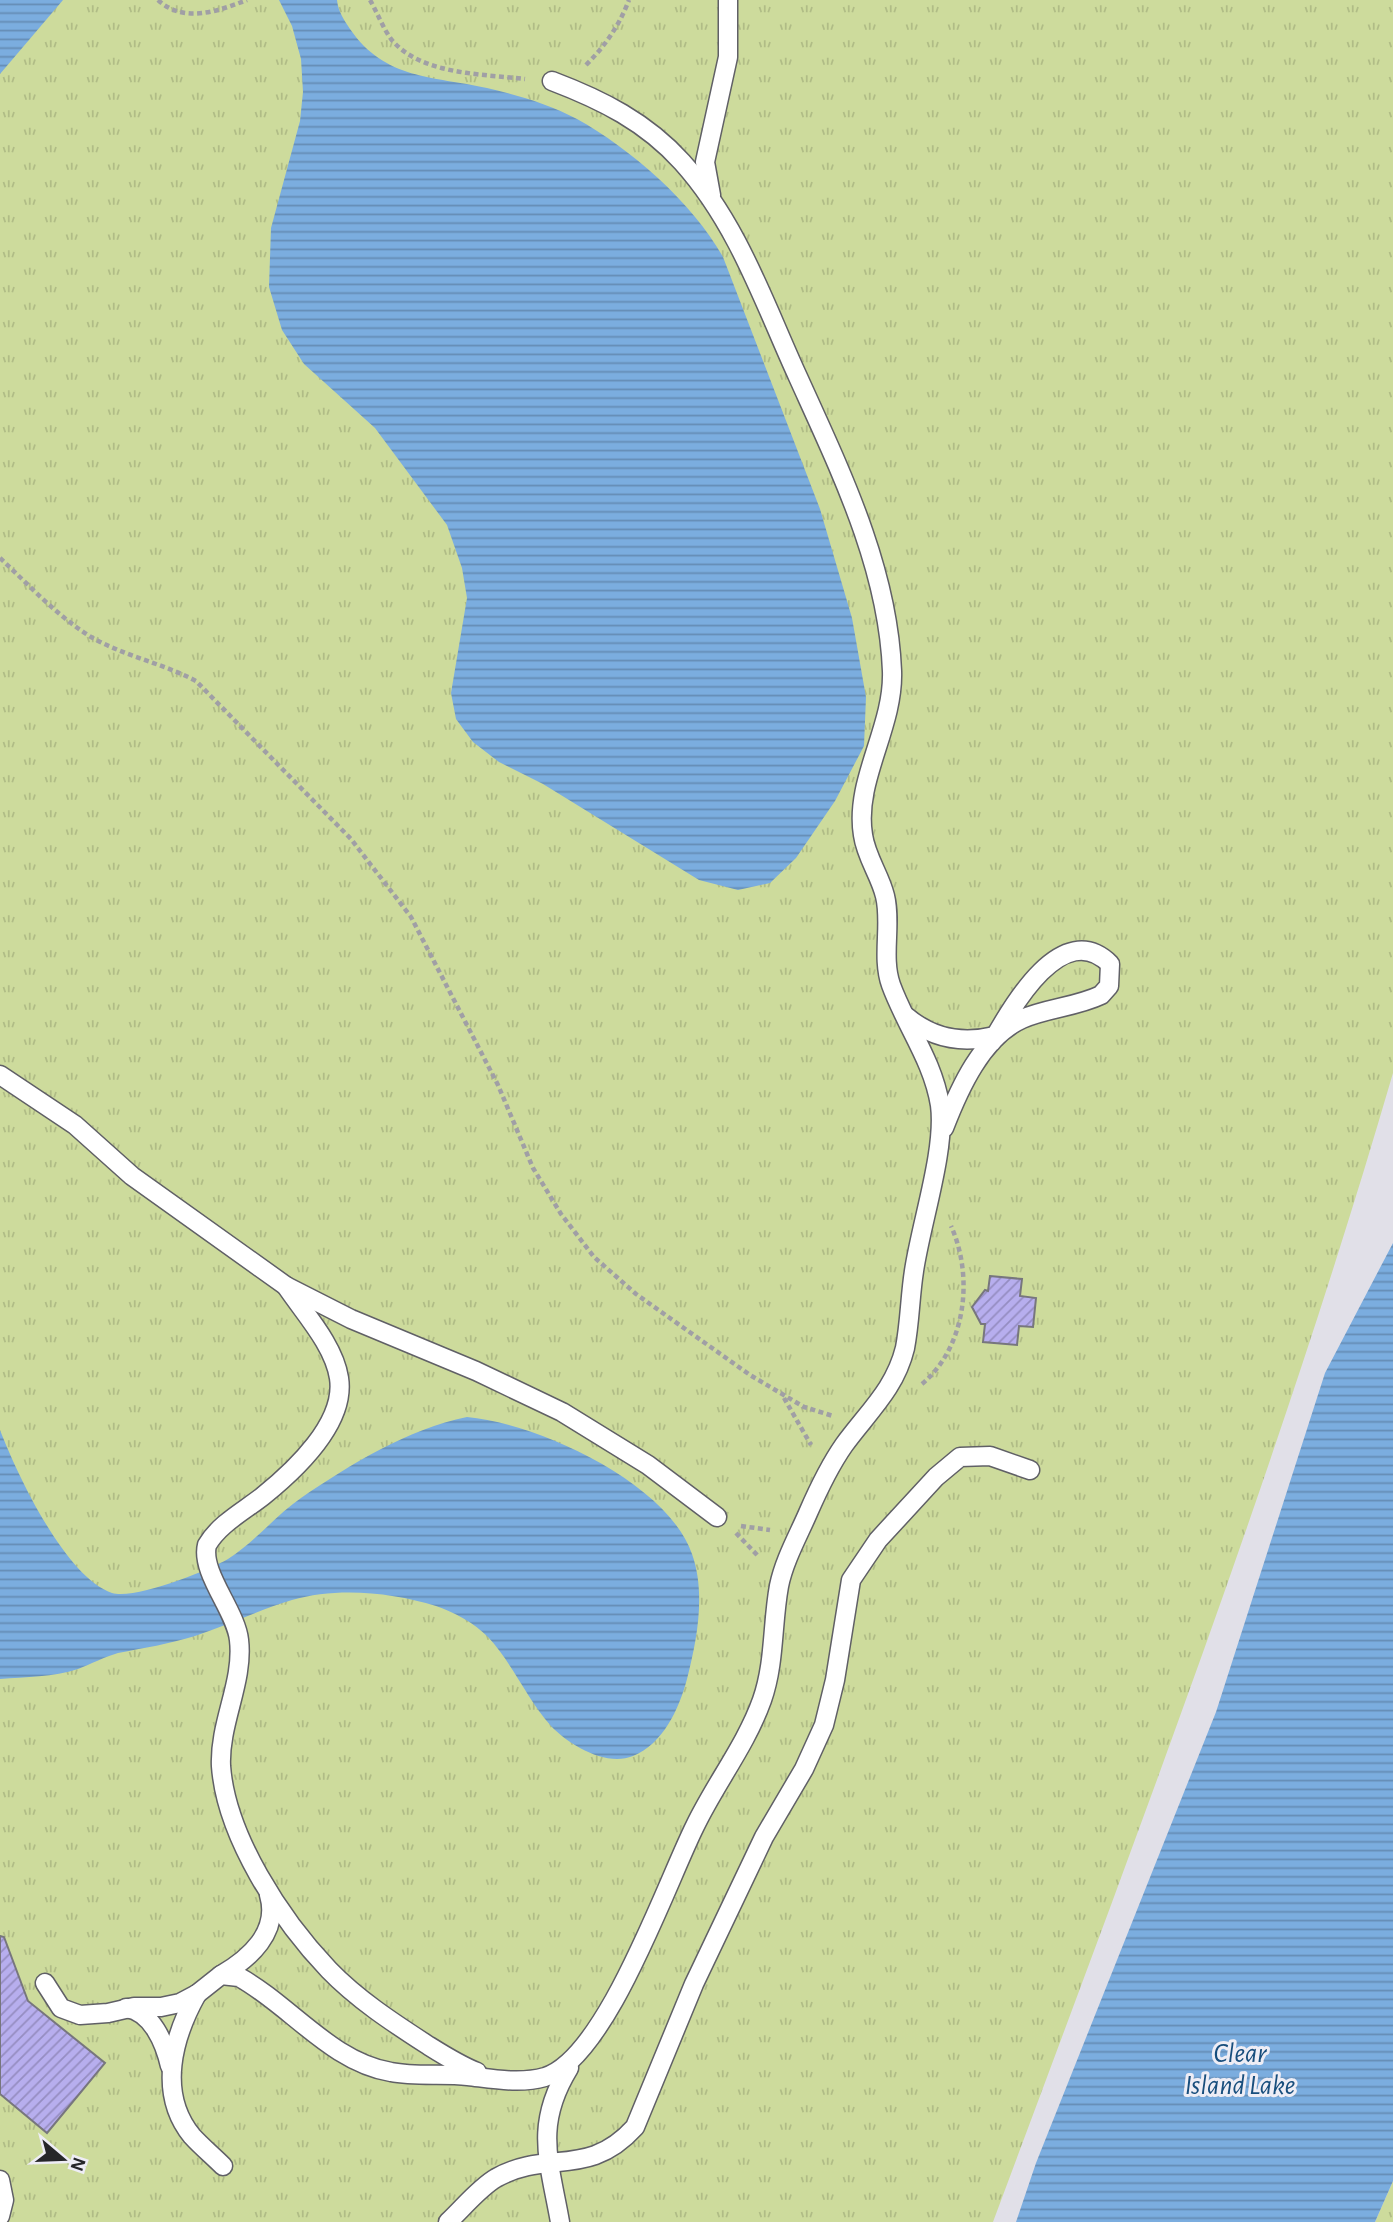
<svg xmlns="http://www.w3.org/2000/svg" width="1393" height="2222" viewBox="0 0 1393 2222" font-family="'Alegreya Sans',sans-serif">
<style>
.grass{fill:url(#grass-tufts)}
.water{fill:url(#water-rules)}
.building{fill:url(#building-hatch);stroke:#77767d;stroke-width:2}
.lines{fill:none;stroke-linecap:round;stroke-linejoin:round}
.lane-casing{stroke:#606066;stroke-width:21}
.path{stroke:#a09fa5;stroke-width:4.5;stroke-dasharray:5 3.5;stroke-linecap:butt}
.lane{stroke:#fff;stroke-width:18}
.labels{text-anchor:middle;stroke-width:6;stroke-linejoin:round;paint-order:stroke}
.water-label{font-size:28px;font-style:italic;fill:#184e7d;stroke:#eeedf5}
</style>
<defs>
<pattern id="grass-tufts" width="24" height="20" patternUnits="userSpaceOnUse" patternTransform="scale(1.75)"><rect width="24" height="20" fill="#cddb9c"/><path d="M3 7l-1-3M5 7V3M7 7l1-3M15 17l-1-3M17 17v-4M19 17l1-3" fill="none" stroke="#b0bc86"/></pattern>
<pattern id="water-rules" width="6" height="5" patternUnits="userSpaceOnUse" patternTransform="scale(1.75)"><rect width="6" height="5" fill="#7baddf"/><path d="M0 2.5h6" fill="none" stroke="#658db5"/></pattern>
<pattern id="building-hatch" width="6" height="6" patternUnits="userSpaceOnUse" patternTransform="scale(1.75)"><rect width="6" height="6" fill="#b7aeee"/><path d="M-1 1l2-2M0 6l6-6M5 7l2-2" fill="none" stroke="#958dc1"/></pattern>
</defs>
<rect width="100%" height="100%" fill="#e1e0e8"/>
<g class="grass">
<path d="M0,0H1393V1073C1280,1461 1134,1843 993,2222H0Z"/>
<polygon points="1393,2181 1393,2222 1375,2222"/>
</g>
<g class="water">
<polygon points="0,0 63,0 0,74"/>
<path d="M279,0H337C338,11 344,20 350,29C385,80 433,76 487,88C517,95 549,104 577,119C631,149 693,203 723,257L820,509L852,618L866,697L864,746L835,801L796,858L770,883L738,890L699,880L543,784L499,762L473,742L456,719L451,693L467,598L462,568L447,525L375,428L304,364L282,330L269,287L271,228L300,121L303,92L301,59L292,26Z"/>
<polygon points="1393,1243 1393,2181 1375,2222 1016,2222 1036,2163 1216,1712 1325,1373"/>
<path d="M467,1417C537,1423 667,1482 692,1554C706,1593 697,1640 687,1679C679,1709 663,1744 633,1756C606,1767 569,1745 551,1726C527,1699 513,1664 488,1637C474,1623 454,1612 436,1606C391,1592 337,1587 292,1600C259,1610 228,1625 195,1636C169,1644 144,1648 118,1653C104,1657 91,1664 78,1669C53,1677 26,1677 0,1679V1430C17,1474 65,1577 112,1593C135,1600 207,1571 228,1559C255,1542 275,1516 301,1498C351,1464 408,1429 467,1417Z"/>
</g>
<g class="building">
<polygon points="990,1276 1022,1279 1020,1296 1036,1298 1033,1327 1019,1326 1017,1345 983,1342 985,1324 981,1324 972,1307 985,1290 988,1291"/>
<polygon points="0,1936 4,1937 28,2001 105,2063 47,2133 0,2094"/>
</g>
<g class="lines">
<defs>
<g id="lane">
<polyline points="711,195 705,162 728,57 728,0"/>
<path d="M907,1017C933,1039 962,1044 995,1036"/>
<polyline points="0,1075 75,1125 132,1176 286,1286 351,1319 476,1371 562,1412 648,1465 717,1517"/>
<path d="M944,1128C959,1089 982,1037 1022,1019C1047,1008 1076,1007 1101,995L1109,986L1110,964C1063,917 1012,1006 992,1042"/>
<path d="M286,1286C304,1313 334,1345 339,1378C346,1423 294,1471 263,1496C244,1511 219,1524 207,1545C200,1572 236,1611 239,1640C244,1682 219,1723 221,1766C226,1836 281,1920 329,1970C357,1999 392,2022 426,2044C442,2054 459,2065 477,2072"/>
<path d="M221,1975C249,1959 280,1932 269,1895"/>
<path d="M45,1983L61,2008L80,2015L108,2013L134,2007H161L180,2003L197,1994L221,1975L239,1977C290,2005 331,2062 391,2072C416,2077 443,2073 468,2076C494,2079 520,2084 545,2077C606,2058 666,1884 695,1826C715,1784 746,1745 762,1700C775,1663 772,1624 779,1586C784,1561 798,1536 808,1513C818,1490 830,1465 844,1445C868,1412 895,1389 905,1348C910,1322 910,1296 914,1271C921,1223 946,1150 940,1105C933,1061 906,1026 891,985C881,957 892,924 885,896C880,875 866,857 863,835C854,780 894,728 892,671C888,567 840,470 798,377C764,303 738,224 682,162C646,122 602,100 552,81"/>
<path d="M197,1994C173,2037 157,2093 192,2136C201,2146 213,2156 223,2166"/>
<path d="M126,2008C152,2011 165,2044 170,2066"/>
<polyline points="0,2180 4,2200 0,2216"/>
<path d="M448,2222C463,2208 479,2188 496,2178C548,2149 588,2179 635,2127L694,1984L764,1837L804,1769L824,1725L835,1680L851,1580L878,1540L936,1477L960,1457L990,1456L1030,1470"/>
<path d="M560,2222C549,2160 534,2125 569,2068"/>
</g>
</defs>
<use href="#lane" class="lane-casing"/>
<g class="path">
<path d="M158,0C184,24 218,11 247,0"/>
<path d="M370,0C377,12 383,28 391,39C420,75 483,74 525,79"/>
<path d="M586,65C605,46 619,26 629,0"/>
<path d="M0,558C29,585 57,616 91,637C124,656 162,663 196,681L351,839L411,917L498,1085L533,1168L561,1214L594,1257L636,1294L750,1375L804,1407L833,1416"/>
<path d="M922,1384C966,1347 974,1277 951,1226"/>
<polyline points="784,1398 811,1445"/>
<polyline points="741,1526 770,1530"/>
<polyline points="736,1533 759,1557"/>
</g>
<use href="#lane" class="lane"/>
</g>
<g class="labels">
<g class="water-label">
<text x="1240" y="2062">Clear<tspan x="1240" dy="32">Island Lake</tspan></text>
</g>
</g>
<g transform="translate(63 2159) rotate(109)" stroke="#eeedf5" stroke-width="5" paint-order="stroke">
<path d="M0-5L12 26L0 18L-12 26Z" fill="#262629"/>
<text y="-10" font-size="19" font-weight="bold" text-anchor="middle" fill="#262629">N</text>
</g>
</svg>
